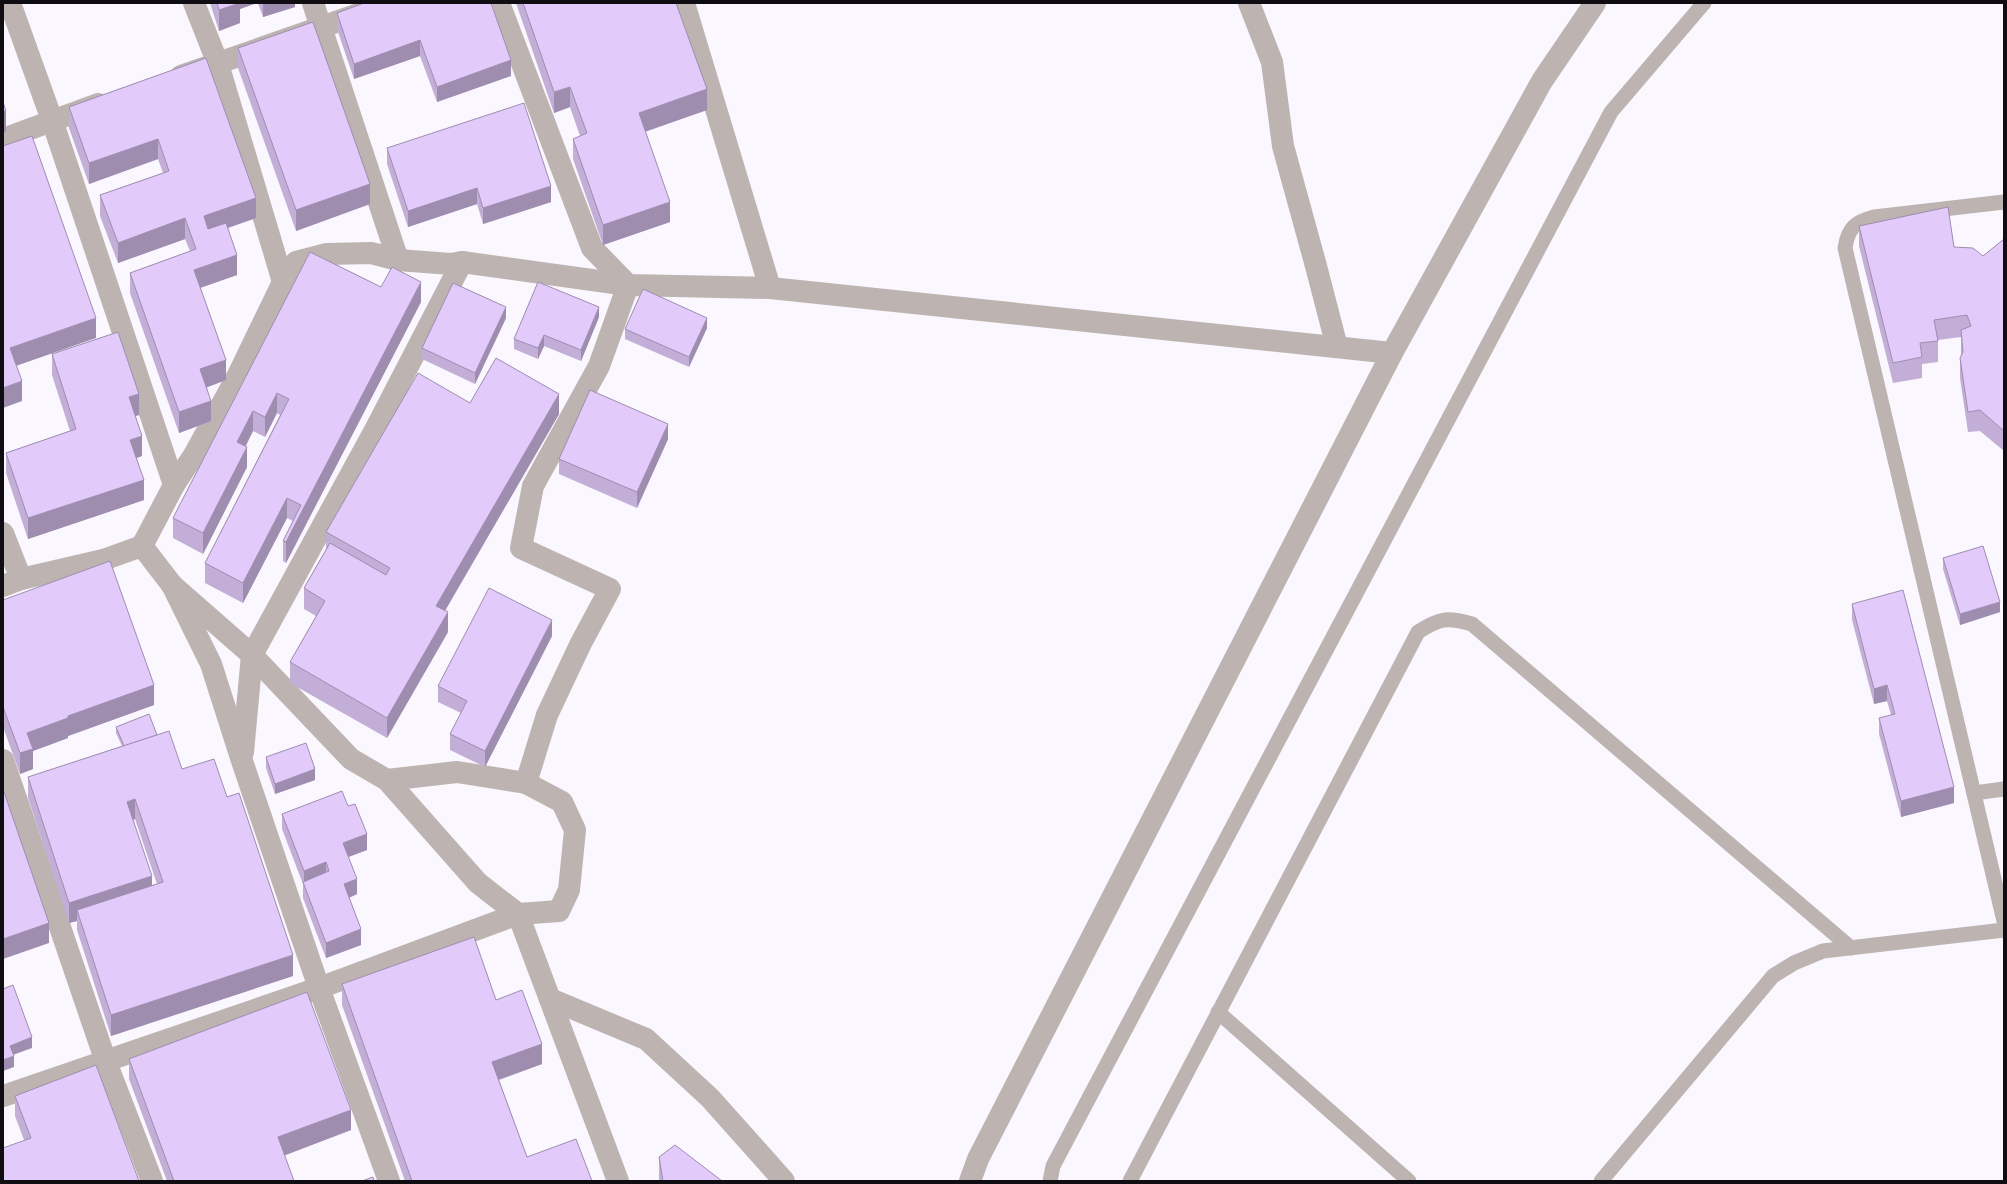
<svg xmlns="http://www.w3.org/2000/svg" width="2007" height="1184" viewBox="0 0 2007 1184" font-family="'Crimson Pro',serif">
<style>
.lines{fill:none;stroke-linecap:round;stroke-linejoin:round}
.service{stroke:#bdb4b2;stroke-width:15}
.minor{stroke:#bdb4b2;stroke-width:22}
.tertiary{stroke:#bdb4b2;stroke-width:22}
.wall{fill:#c2aed7;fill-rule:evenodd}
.shaded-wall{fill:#9e8daf}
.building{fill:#e2cafa;stroke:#9e8daf}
</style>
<rect width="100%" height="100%" fill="#faf7fe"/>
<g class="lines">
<g class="service">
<path d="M2004,202L1874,217C1855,222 1848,228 1845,248L2004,921"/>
<polyline points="1974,793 2004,789"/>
<polyline points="1218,1012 1409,1181"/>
<polyline points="1050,1181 1053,1166 1611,112 1704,3"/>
<path d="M1130,1181L1418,632C1440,618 1447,617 1472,624L1851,948"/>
<polyline points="1601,1181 1773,976 1794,963 1823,951 2004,930"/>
</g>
<g class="minor">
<polyline points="10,3 52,120 174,485"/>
<polyline points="194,3 218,64 283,282"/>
<polyline points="313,3 398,260"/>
<polyline points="499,3 592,248 628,285 770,288 1392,353"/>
<polyline points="684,3 770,288"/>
<polyline points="1249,3 1272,62 1283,146 1316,266 1337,347"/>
<polyline points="181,76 390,3"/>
<polyline points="3,139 98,104"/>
<polyline points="3,533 21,579"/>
<polyline points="142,546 174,485 194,455 238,375 283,282 296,262 327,254 371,253 398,260 451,264 462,262 628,285 599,366 533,486 521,548 610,589 581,643 547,715 526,783 562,802 575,830 569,890 559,911 518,914 478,883 387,780 351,759 252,655 172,585"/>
<polyline points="3,586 21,579 103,560 142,546 172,585 211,664 242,761 319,988 389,1181"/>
<polyline points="243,752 252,655 375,430 462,262"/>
<polyline points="3,760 106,1062 152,1181"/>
<polyline points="387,780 457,772 526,783"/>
<polyline points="550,999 646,1039 710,1098 784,1181"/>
<polyline points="3,1096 319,988 518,914 618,1181"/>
</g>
<polyline class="tertiary" points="970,1181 978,1159 1392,353 1542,81 1595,3"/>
</g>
<g class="wall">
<polygon points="210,3 257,3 240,9 240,23 219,31"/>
<polygon points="258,3 295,3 295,7 263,17"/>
<polygon points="364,3 511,76 437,102 420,56 354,79 337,29 337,13"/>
<polygon points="516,3 676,3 707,110 645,131 670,222 603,245 573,159 573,139 580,136 570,107 554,113"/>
<polygon points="238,48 370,204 296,231 238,68"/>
<polygon points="206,58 256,218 228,228 237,275 200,288 226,380 207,387 211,421 179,433 130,293 130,273 190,251 185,239 118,263 100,216 100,195 163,173 158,159 89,184 69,128 69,107"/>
<polygon points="387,148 551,202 483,224 477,204 408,227 387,164"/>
<polygon points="1859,226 1954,247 1983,256 2004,239 2004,451 1980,431 1968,432 1960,378 1960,358 1961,355 1961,337 1938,340 1938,362 1922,364 1922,378 1893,383 1859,246"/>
<polygon points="310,252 381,287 421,302 286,563 283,561 283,541 293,521 287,518 243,603 205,583 205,563 280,415 277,413 265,437 253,431 246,446 247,467 203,554 173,538 173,518"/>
<polygon points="599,317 581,361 544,346 538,359 514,349 514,339"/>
<polygon points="506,318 475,384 422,359 422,348"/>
<polygon points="707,328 689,367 625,339 625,329"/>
<polygon points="52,354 139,415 135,416 142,456 137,458 144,500 28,539 6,473 6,453 70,431 52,375"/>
<polygon points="470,403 559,414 445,611 448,632 387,738 290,683 290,662 316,616 304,609 304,588 326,549 326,532"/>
<polygon points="668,439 637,508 559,474 559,459"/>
<polygon points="1943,558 2000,612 1960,625 1943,569"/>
<polygon points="3,600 154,705 68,736 68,738 33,751 33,769 20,774 3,727"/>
<polygon points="1852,604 1954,803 1901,817 1879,734 1879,718 1891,715 1887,701 1874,704 1852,620"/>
<polygon points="552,636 485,767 450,750 450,734 461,713 438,702 438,686"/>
<path d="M116,727L157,735L182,769L227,797L293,976L111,1036L77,930V921L69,923L28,798V777L122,746L116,733ZM135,819L157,884L152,885L133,820Z"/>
<polygon points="266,757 315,780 275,794 266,768"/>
<polygon points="348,806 367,850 348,857 357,894 349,898 361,945 326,958 303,898 303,884 282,829 282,814"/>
<polygon points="342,984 496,1000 542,1064 499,1080 527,1157 592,1181 405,1181 342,1005"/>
<polygon points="129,1059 351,1130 284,1155 294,1181 167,1181 129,1079"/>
<polygon points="15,1096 139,1181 24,1140 15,1116"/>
<polygon points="659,1157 722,1181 659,1181"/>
</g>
<g class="shaded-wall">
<polygon points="235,3 257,3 240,9 240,23 219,31 219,10"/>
<polygon points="263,3 295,3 295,7 263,17"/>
<polygon points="420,40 420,56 354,79 354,64"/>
<polygon points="511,60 511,76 437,102 437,87"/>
<polygon points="570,87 570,107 554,113 554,92"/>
<polygon points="707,89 707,110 639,134 639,113"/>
<polygon points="6,111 6,131 3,133 3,112"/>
<polygon points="158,139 158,159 89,184 89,163"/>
<polygon points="370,184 370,204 296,231 296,210"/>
<polygon points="551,186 551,202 483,224 483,208"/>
<polygon points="477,188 477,204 408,227 408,211"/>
<polygon points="256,198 256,218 204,236 204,216"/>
<polygon points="670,202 670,222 603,245 603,225"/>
<polygon points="185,218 185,239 118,263 118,243"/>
<polygon points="237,255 237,275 194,290 194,270"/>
<polygon points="421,282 421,302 286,563 286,542"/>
<polygon points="506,307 506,318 475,384 475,373"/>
<polygon points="599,307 599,317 581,361 581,350"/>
<polygon points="96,318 96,338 10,368 10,348"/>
<polygon points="707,318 707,328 689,367 689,357"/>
<polygon points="544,335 544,346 538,359 538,348"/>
<polygon points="226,360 226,380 200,390 200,369"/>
<polygon points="22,381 22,401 3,408 3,388"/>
<polygon points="277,393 277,413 265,437 265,417"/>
<polygon points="139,394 139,415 129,418 129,397"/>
<polygon points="559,394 559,414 436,626 436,606"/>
<polygon points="211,401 211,421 179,433 179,412"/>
<polygon points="253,411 253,431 237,462 237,442"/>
<polygon points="668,424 668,439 637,508 637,492"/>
<polygon points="142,436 142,456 130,460 130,440"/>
<polygon points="247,447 247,467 203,554 203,533"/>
<polygon points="144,480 144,500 28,539 28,518"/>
<polygon points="287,498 287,518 243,603 243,583"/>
<polygon points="2000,602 2000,612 1960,625 1960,614"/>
<polygon points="448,612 448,632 387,738 387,718"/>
<polygon points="552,620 552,636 485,767 485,751"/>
<polygon points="154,685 154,705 68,736 68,738 33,751 33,769 20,774 20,753 27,733 68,716"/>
<polygon points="1887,685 1887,701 1874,704 1874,689"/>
<polygon points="315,769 315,780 275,794 275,784"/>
<polygon points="1954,787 1954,803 1901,817 1901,801"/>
<polygon points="135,799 135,819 127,822 127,802"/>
<polygon points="367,834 367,850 343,859 343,843"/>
<polygon points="326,862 326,878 304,884 304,871"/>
<polygon points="152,876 152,896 77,910 77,921 69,923 69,903"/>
<polygon points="357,879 357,894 344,900 344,884"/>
<polygon points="49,923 49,943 3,959 3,939"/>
<polygon points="361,929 361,945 326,958 326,943"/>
<polygon points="293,955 293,976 111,1036 111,1015"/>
<polygon points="32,1037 32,1048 10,1056 10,1046"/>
<polygon points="542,1044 542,1064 492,1082 492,1062"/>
<polygon points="14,1056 14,1067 3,1071 3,1060"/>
<polygon points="351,1110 351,1130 278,1158 278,1137"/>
</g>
<g class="building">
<polygon points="217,3 240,3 219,10"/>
<polygon points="364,3 491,3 511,60 437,87 420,40 354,64 337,13"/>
<polygon points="523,3 676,3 707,89 639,113 670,202 603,225 573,139 587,133 570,87 554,92"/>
<polygon points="313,22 370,184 296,210 238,48"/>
<polygon points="206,58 256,198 204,216 208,229 226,223 237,255 194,270 226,360 200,369 211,401 179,412 130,273 196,249 185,218 118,243 100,195 169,171 158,139 89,163 69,107"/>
<polygon points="3,102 6,111 3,112"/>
<polygon points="524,103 551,186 483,208 477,188 408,211 387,148"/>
<polygon points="32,136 96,318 10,348 22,381 3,388 3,146"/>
<polygon points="1948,207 1954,247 1973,248 1983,256 2004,239 2004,431 1980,410 1968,412 1960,358 1963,352 1961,330 1971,326 1967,315 1934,320 1938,341 1920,343 1922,357 1893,363 1859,226"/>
<polygon points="310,252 381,287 392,267 421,282 286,542 283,541 301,505 287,498 243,583 205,563 289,399 277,393 265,417 253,411 237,442 247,447 203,533 173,518"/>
<polygon points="538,282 599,307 581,350 544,335 538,348 514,339"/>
<polygon points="453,283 506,307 475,373 422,348"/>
<polygon points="643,289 707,318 689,357 625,329"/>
<polygon points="118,332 139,394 129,397 142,436 130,440 144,480 28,518 6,453 76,429 52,354"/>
<polygon points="496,358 559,394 436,606 448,612 387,718 290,662 325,601 304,588 330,543 386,575 390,568 326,532 418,373 470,403"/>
<polygon points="590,390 668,424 637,492 559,459"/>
<polygon points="1983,546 2000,602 1960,614 1943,558"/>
<polygon points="110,561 154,685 68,716 68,718 27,733 33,749 20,753 3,707 3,600"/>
<polygon points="489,588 552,620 485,751 450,734 467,701 438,686"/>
<polygon points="1903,590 1954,787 1901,801 1879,718 1895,714 1887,685 1874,689 1852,604"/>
<polygon points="149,714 157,735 124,746 116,727"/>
<polygon points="169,731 182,769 214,759 227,797 239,793 293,955 111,1015 77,910 163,882 135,799 127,802 152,876 69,903 28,777"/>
<polygon points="306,743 315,769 275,784 266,757"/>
<polygon points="3,789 49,923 3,939"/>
<polygon points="342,791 348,806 355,804 367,834 343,843 357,879 344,884 361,929 326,943 303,882 329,871 326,862 304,871 282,814"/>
<polygon points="474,937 496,1000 522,990 542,1044 492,1062 527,1157 576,1139 592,1181 412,1181 342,984"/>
<polygon points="13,985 32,1037 10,1046 14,1056 3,1060 3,989"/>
<polygon points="307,992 351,1110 278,1137 294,1181 174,1181 129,1059"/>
<polygon points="96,1065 139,1181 3,1181 3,1148 31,1138 15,1096"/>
<polygon points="675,1145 722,1181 663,1181 659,1157"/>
<polygon points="373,1177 374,1181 362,1181"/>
</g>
<rect width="2007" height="1184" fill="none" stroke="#0f0d12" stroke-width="8"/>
</svg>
